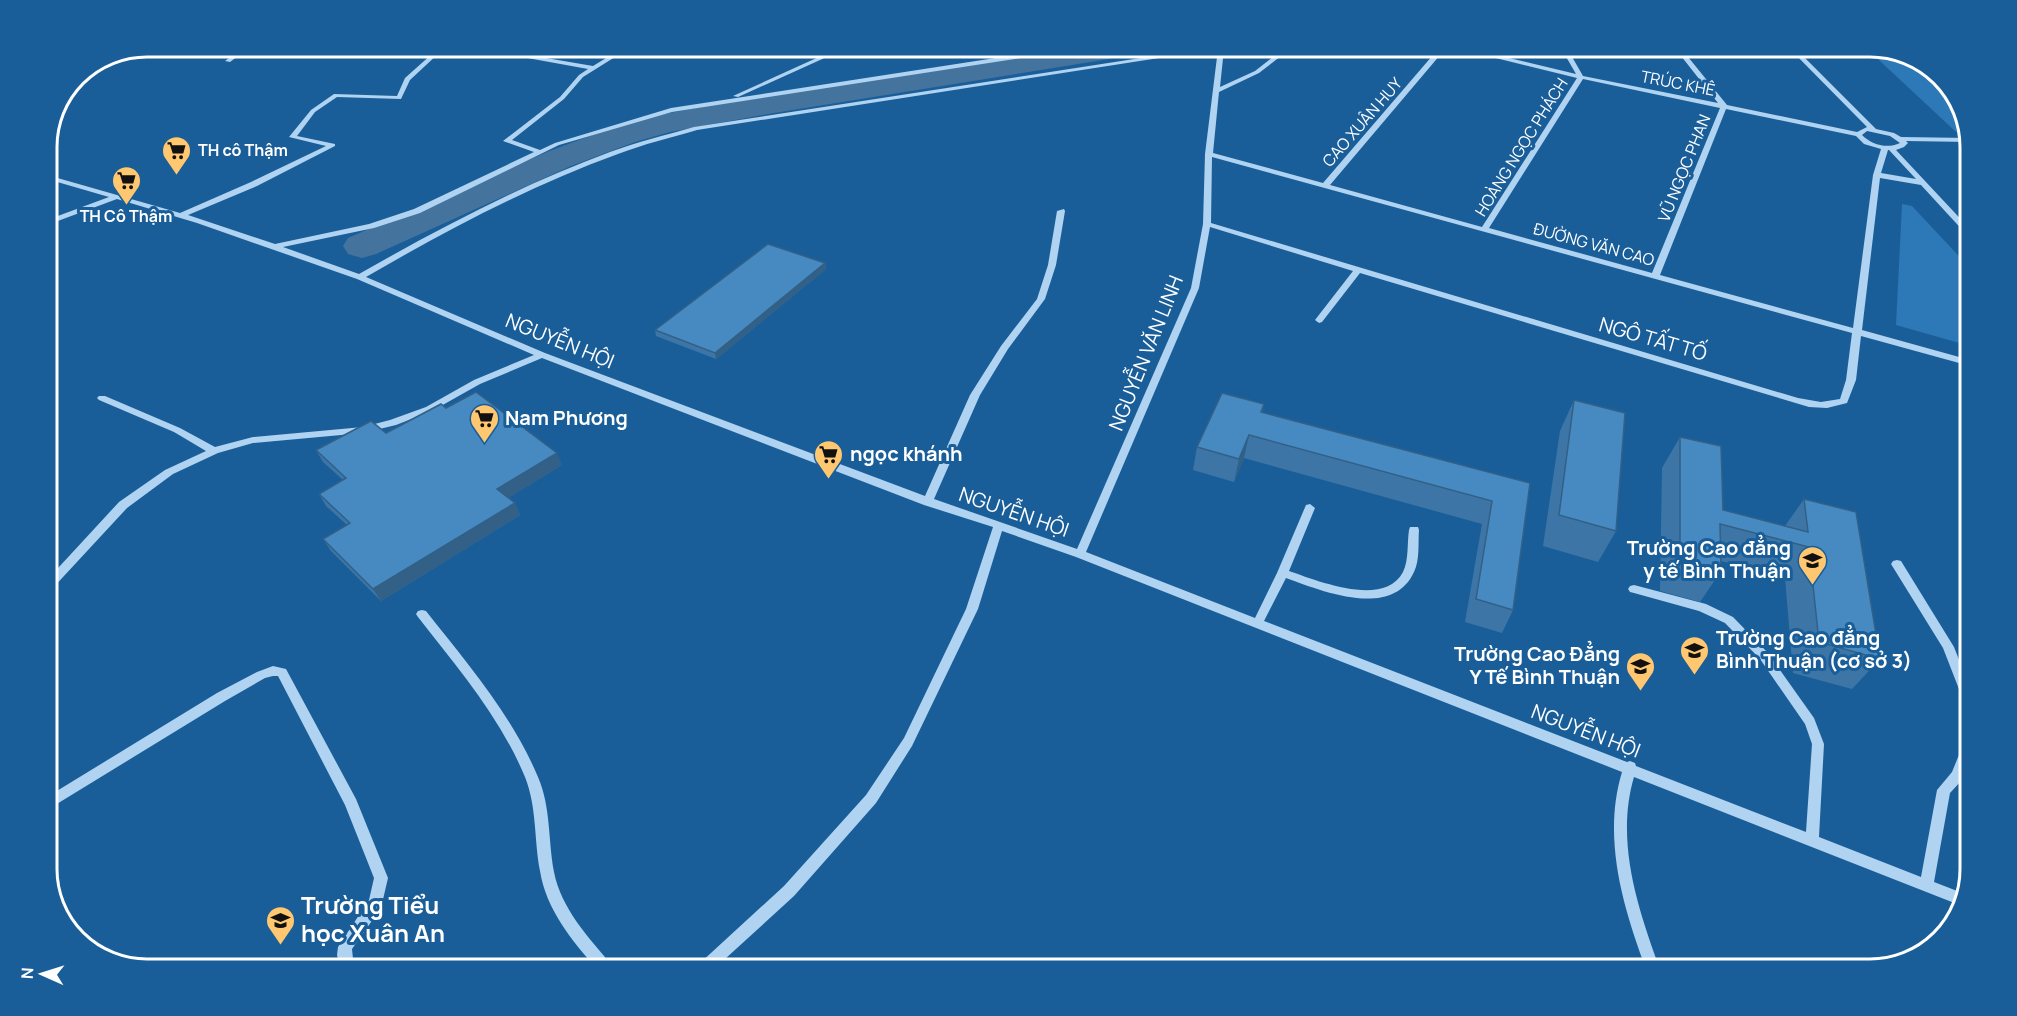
<svg xmlns="http://www.w3.org/2000/svg" width="2017" height="1016" viewBox="0 0 2017 1016" font-family="Manrope,sans-serif">
<style>
.green{fill:#2d78b6}
.lines{fill:none;stroke-linecap:round;stroke-linejoin:round}
.river{fill:#44749d;fill-rule:evenodd}
.minor{fill:#afd3f1;fill-rule:evenodd}
.wall{fill:#3d76a6}
.shaded-wall{fill:#326087}
.building{fill:#4789c1;stroke:#326087;stroke-width:1.5}
.labels{text-anchor:middle;stroke-width:6;stroke-linejoin:round;paint-order:stroke}
.far-street-label{font-size:16px;fill:#fff;stroke:#1a5e99}
.far-poi-label{font-size:16px;font-weight:bold;fill:#fff;stroke:#1a5e99;text-anchor:start}
.street-label{font-size:20px;fill:#fff;stroke:#1a5e99}
.poi-label{font-size:20px;font-weight:bold;fill:#fff;stroke:#1a5e99;text-anchor:start}
.near-poi-label{font-size:24px;font-weight:bold;fill:#fff;stroke:#1a5e99;text-anchor:start}
.rim{fill:none;stroke:#fff;stroke-width:3}
</style>
<rect width="100%" height="100%" fill="#1a5e99"/>
<g class="green">
<polygon points="1865,47 1914,57 1954,92 1967,133 1956,132"/>
<polygon points="1902,204 1912,206 1970,268 1970,346 1896,325"/>
</g>
<g class="lines">
<polygon class="river" points="1052,50 1124,50 1120,56 1109,59 774,113 670,132 635,142 571,166 376,254 362,258 348,254 343,246 348,238 547,152 611,128 654,116 774,93"/>
<g class="minor">
<path d="M1674,47H1680L1727,105L1857,132L1867,127L1788,47H1794L1876,129L1894,133L1901,137L1969,138L1970,142L1906,141L1908,143L1904,147L1896,150L1970,229V235H1967L1921,185L1880,178L1862,330L1970,360V366L1861,336L1856,380L1847,403L1827,408L1809,407L1360,273L1322,322L1319,323L1315,320L1353,271L1210,227L1199,288L1086,552L1255,618L1277,573L1306,505L1310,504L1315,508L1289,571C1318,581 1384,608 1403,572C1409,560 1407,543 1409,530L1410,527H1418L1419,530C1418,543 1420,560 1414,572C1392,620 1322,591 1286,578L1264,621L1627,762L1630,761L1635,763L1636,766L1806,832L1812,744L1805,724L1760,659L1725,623L1699,611L1634,593L1630,592L1628,589L1630,586L1634,585L1706,604L1733,617L1768,653L1814,718L1824,744L1819,837L1921,877L1937,790L1952,772L1965,740L1970,739V759L1962,780L1950,793L1934,882L1965,894L1962,906L1634,777C1615,841 1638,909 1660,969H1646C1623,907 1602,838 1622,772L1076,557L1002,531L978,609L912,746L876,803L794,896L714,969H697L699,964L784,886L866,795L904,738L966,609L993,527L924,505L542,358L480,384L432,411L396,425L363,433L253,443L218,453L173,474L127,508L51,590L47,591V580L119,502L165,470L206,451L174,432L99,400L97,398L99,396H105L180,428L215,447L253,437L363,427L390,420L426,407L474,380L534,355L357,279L197,223L117,199L47,225V220L109,197L47,179V175L180,213L251,182L326,146L289,137L311,110L334,94L397,96L405,78L433,53H439L410,80L401,99L337,97L315,112L297,136L335,144V146L257,186L188,215L275,244L369,224L414,209L534,152L503,141L560,97L579,75L588,69L495,52H511L593,66L616,52H623L583,77L564,99L512,140L540,150L555,143L671,108L1048,50H1063L1060,52L672,112L559,145L420,213L374,228L283,247L359,274C440,228 523,184 610,152C637,142 666,135 694,127L1199,49H1217L697,130C670,138 644,144 618,154C530,186 447,230 366,277L545,353L925,496L970,395L1001,346L1037,299L1048,265L1057,211L1064,209L1065,211L1056,265L1045,299L1008,349L980,395L934,499L1077,549L1191,288L1203,224L1205,154L1218,49H1224L1220,87L1255,71L1283,49H1290L1259,73L1219,92L1213,153L1323,183L1439,48H1446L1330,185L1482,227L1577,78L1455,48H1467L1576,74L1561,48H1567L1583,76L1718,103ZM1583,79L1720,108L1652,273L1489,228ZM1726,109L1856,136L1864,144L1881,149L1873,175L1853,328L1660,275ZM1867,131L1890,136L1900,143C1887,149 1872,145 1862,135ZM1888,150H1889L1916,179L1881,173ZM1212,157L1852,333L1846,380L1840,399L1821,402L1798,398L1211,223Z"/>
<polygon points="832,51 840,51 738,97 733,96"/>
<polygon points="242,53 230,62 225,61 234,54"/>
<path d="M126,54H134L121,61L86,69C98,61 113,60 126,54Z"/>
<polygon points="1897,560 1901,561 1954,647 1970,688 1970,707 1966,706 1964,702 1943,648 1891,564 1893,561"/>
<path d="M422,610L426,611C467,663 512,715 538,777C551,807 548,840 554,872C561,908 588,937 611,964L613,969H597C572,941 546,909 540,871C534,840 537,807 525,777C500,717 457,667 418,617L416,614L418,611Z"/>
<polygon points="273,666 286,669 356,799 388,878 381,908 352,949 354,969 340,969 337,955 338,947 369,900 374,878 345,805 278,676 273,676 265,678 225,701 47,810 47,797 217,693 257,672"/>
</g>
</g>
<g class="wall">
<polygon points="825,263 826,269 716,359 656,336 655,330"/>
<polygon points="1574,400 1616,531 1598,562 1543,546 1560,431"/>
<polygon points="1264,404 1262,413 1530,483 1513,610 1502,633 1465,622 1482,524 1244,458 1234,482 1193,470 1197,447"/>
<polygon points="446,408 562,465 508,498 515,503 520,515 381,601 331,551 323,539 347,525 326,506 319,494 343,480 323,462 316,450 386,433"/>
<polygon points="1680,437 1723,510 1785,526 1804,499 1880,659 1852,689 1793,673 1785,578 1721,561 1721,571 1700,602 1660,591 1662,468"/>
</g>
<g class="shaded-wall">
<polygon points="825,263 826,269 716,359 715,353"/>
<polygon points="1249,435 1244,458 1234,482 1239,459"/>
<polygon points="557,453 562,465 503,501 497,489"/>
<polygon points="515,503 520,515 381,601 373,589"/>
</g>
<g class="building">
<polygon points="768,244 825,263 715,353 655,330"/>
<polygon points="476,392 557,453 497,489 515,503 373,589 323,539 350,523 319,494 346,478 316,450 371,421 386,433 441,404 446,408"/>
<polygon points="1222,393 1264,404 1261,412 1530,483 1513,610 1476,599 1492,501 1249,435 1239,459 1197,447"/>
<polygon points="1574,400 1625,413 1616,531 1559,515"/>
<polygon points="1680,437 1721,446 1723,510 1808,532 1804,499 1856,512 1880,659 1819,642 1809,547 1720,524 1721,571 1680,560"/>
</g>
<defs>
<symbol id="supermarket-pin" viewBox="-11 -11 22 30"><path d="M0 17L-7.5 6A9.5 9.5 0 1 1 7.5 6Z" fill="#ffc76f" stroke="#1a5e99"/><path d="M-6-5.5h2.5l.6 2H6L4.5 2H-2.5L-4.4-4H-6ZM-1.5 3.2a1.3 1.3 0 1 0 .1 0ZM3 3.2a1.3 1.3 0 1 0 .1 0Z" fill="#111"/></symbol>
<symbol id="university-pin" viewBox="-11 -11 22 30"><path d="M0 17L-7.5 6A9.5 9.5 0 1 1 7.5 6Z" fill="#ffc76f" stroke="#1a5e99"/><path d="M0-5L7-2L0 1L-7-2ZM-4 1L0 2.5L4 1V4Q0 6-4 4Z" fill="#111"/></symbol>
<symbol id="school-pin" viewBox="-11 -11 22 30"><path d="M0 17L-7.5 6A9.5 9.5 0 1 1 7.5 6Z" fill="#ffc76f" stroke="#1a5e99"/><path d="M0-5L7-2L0 1L-7-2ZM-4 1L0 2.5L4 1V4Q0 6-4 4Z" fill="#111"/></symbol>
</defs>
<g fill-rule="evenodd">
<use href="#supermarket-pin" x="160" y="134" width="33" height="45"/>
<use href="#supermarket-pin" x="110" y="164" width="33" height="45"/>
<use href="#supermarket-pin" x="468" y="402" width="33" height="45"/>
<use href="#supermarket-pin" x="812" y="438" width="33" height="45"/>
<use href="#university-pin" x="1796" y="544" width="33" height="45"/>
<use href="#university-pin" x="1678" y="634" width="33" height="45"/>
<use href="#university-pin" x="1624" y="650" width="33" height="45"/>
<use href="#school-pin" x="264" y="904" width="33" height="45"/>
</g>
<g class="labels">
<g class="far-street-label">
<text transform="translate(1678 83) rotate(11)" y="6">TRÚC KHÊ</text>
<text transform="translate(1362 122) rotate(-49)" y="6">CAO XUÂN HUY</text>
<text transform="translate(1521 147) rotate(-58)" y="6">HOÀNG NGỌC PHÁCH</text>
<text transform="translate(1684 168) rotate(-68)" y="6">VŨ NGỌC PHAN</text>
<text transform="translate(1594 244) rotate(15)" y="6">ĐƯỜNG VĂN CAO</text>
</g>
<g class="far-poi-label">
<text x="198" y="156">TH cô Thậm</text>
<text x="126" y="222" text-anchor="middle">TH Cô Thậm</text>
</g>
<g class="street-label">
<text transform="translate(1653 339) rotate(16)" y="7">NGÔ TẤT TỐ</text>
<text transform="translate(560 341) rotate(22)" y="7">NGUYỄN HỘI</text>
<text transform="translate(1146 353) rotate(-68)" y="7">NGUYỄN VĂN LINH</text>
<text transform="translate(1014 512) rotate(19)" y="7">NGUYỄN HỘI</text>
<text transform="translate(1586 731) rotate(21)" y="7">NGUYỄN HỘI</text>
</g>
<g class="poi-label">
<text x="505" y="425">Nam Phương</text>
<text x="850" y="461">ngọc khánh</text>
<text x="1791" y="555" text-anchor="end">Trường Cao đẳng<tspan x="1791" dy="23">y tế Bình Thuận</tspan></text>
<text x="1716" y="645">Trường Cao đẳng<tspan x="1716" dy="23">Bình Thuận (cơ sở 3)</tspan></text>
<text x="1620" y="661" text-anchor="end">Trường Cao Đẳng<tspan x="1620" dy="23">Y Tế Bình Thuận</tspan></text>
</g>
<g class="near-poi-label">
<text x="301" y="914">Trường Tiểu<tspan x="301" dy="28">học Xuân An</tspan></text>
</g>
</g>
<path d="M0 0H2017V1016H0ZM147 57H1870A90 90 0 0 1 1960 147V869A90 90 0 0 1 1870 959H147A90 90 0 0 1 57 869V147A90 90 0 0 1 147 57Z" fill="#1a5e99" fill-rule="evenodd"/>
<path class="rim" d="M147 57H1870A90 90 0 0 1 1960 147V869A90 90 0 0 1 1870 959H147A90 90 0 0 1 57 869V147A90 90 0 0 1 147 57Z"/>
<g transform="translate(42 974) rotate(273)" stroke="#1a5e99" stroke-width="4.5" paint-order="stroke">
<path d="M0-4.5L10 22L0 15L-10 22Z" fill="#ffffff"/>
<text y="-9" font-size="16" font-weight="bold" text-anchor="middle" fill="#ffffff">N</text>
</g>
</svg>
